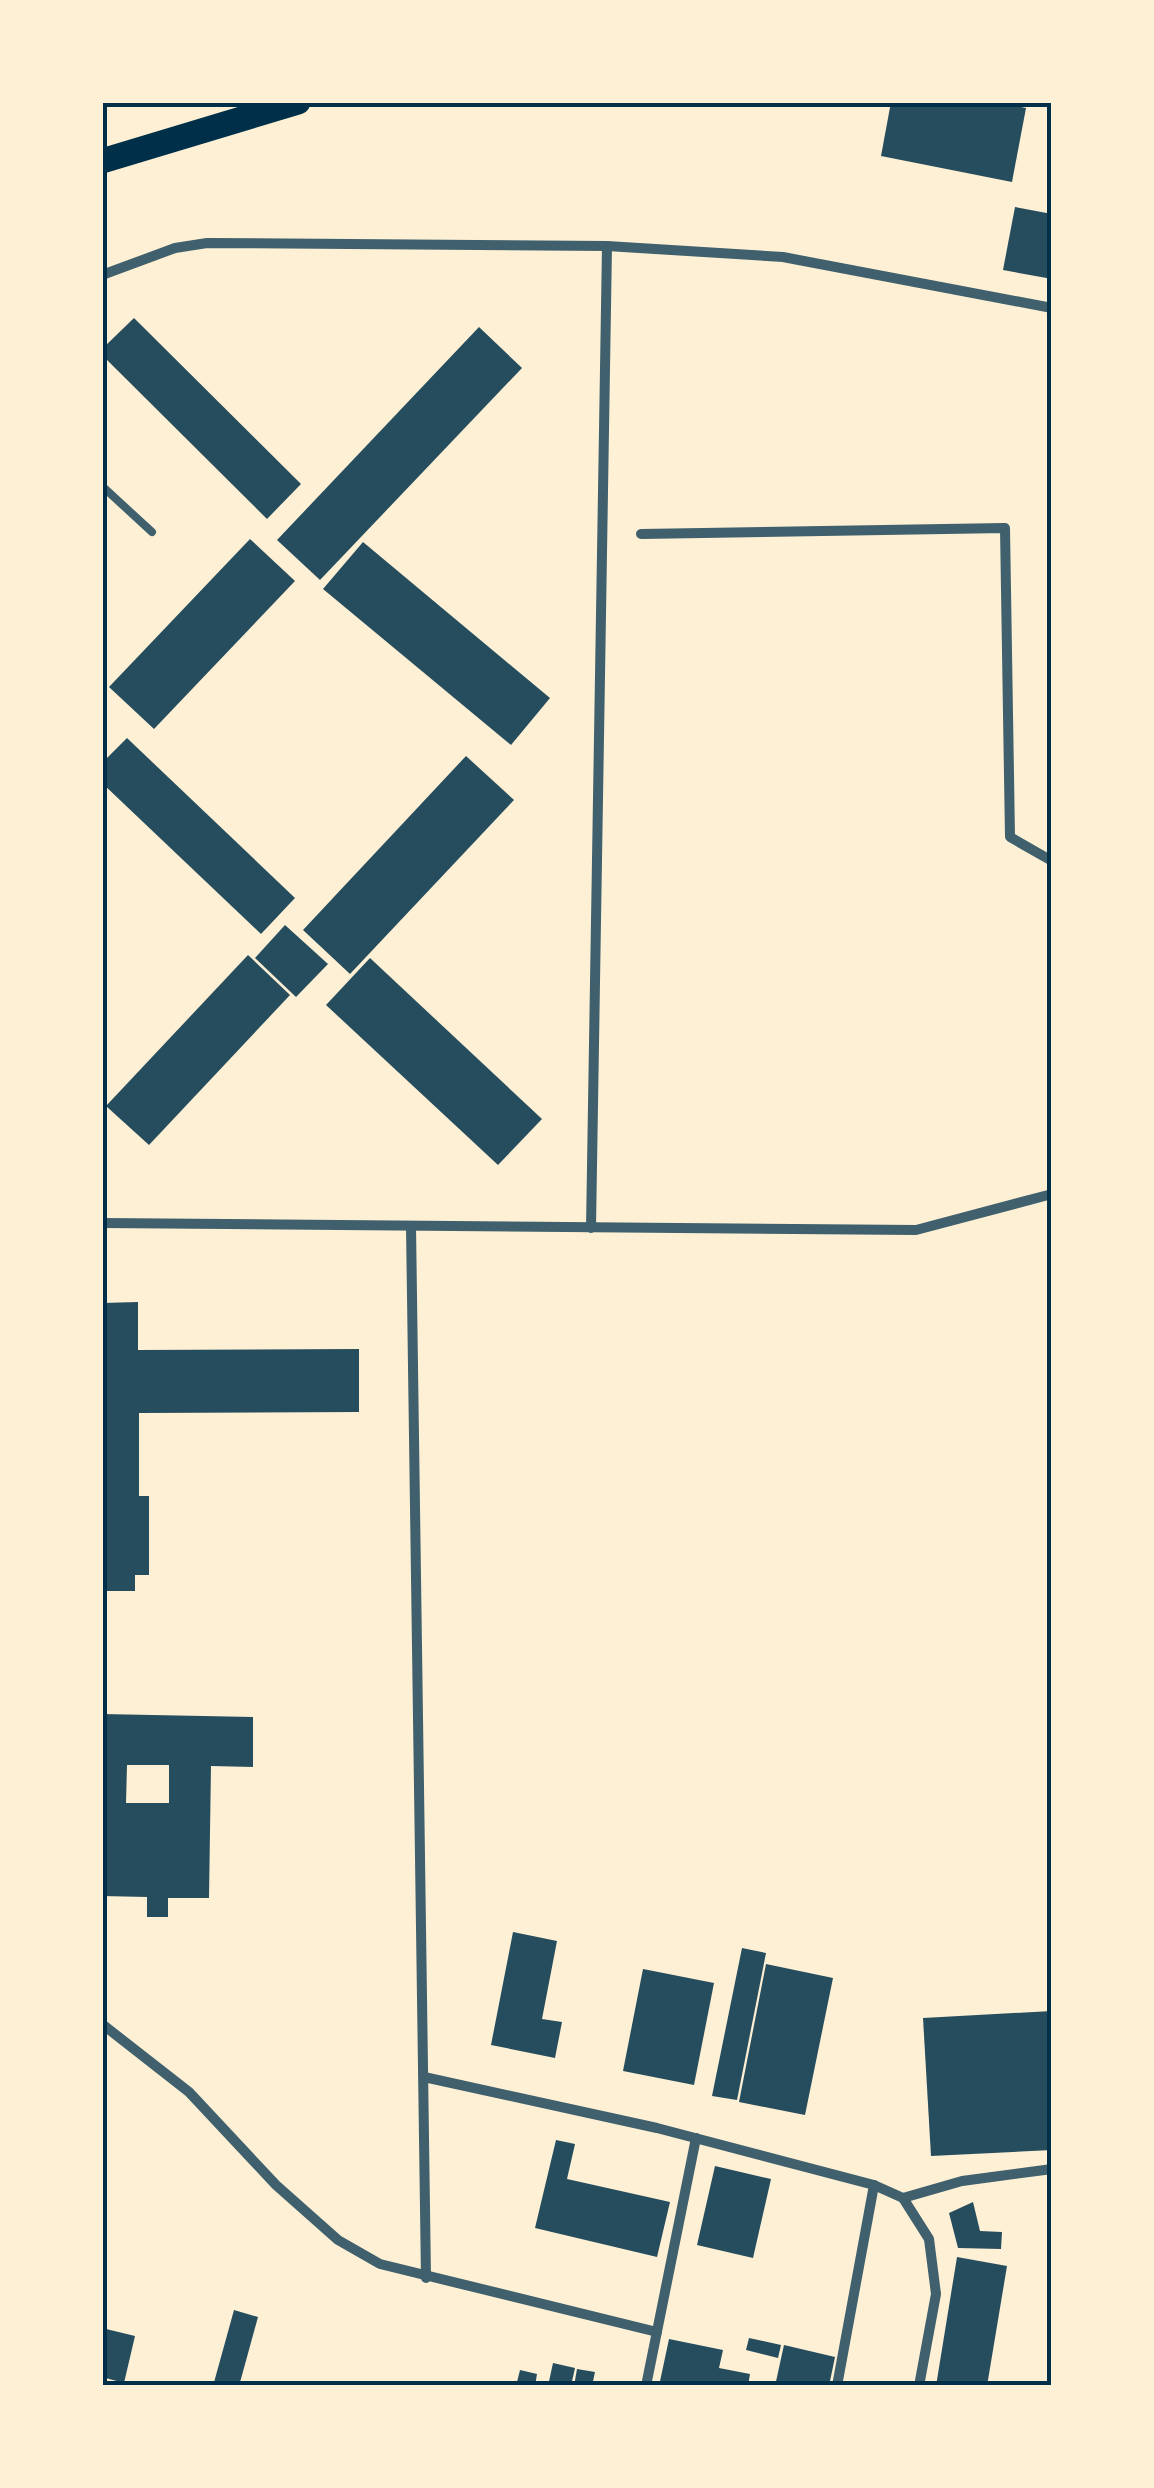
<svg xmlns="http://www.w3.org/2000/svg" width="1154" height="2488" viewBox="0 0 1154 2488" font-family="Raleway,sans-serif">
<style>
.building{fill:#264d5e;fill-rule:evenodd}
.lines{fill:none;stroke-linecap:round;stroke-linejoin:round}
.service{stroke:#3f606c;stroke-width:8}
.minor{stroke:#3f606c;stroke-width:10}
.primary{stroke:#003049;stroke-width:25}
.neatline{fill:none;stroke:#003049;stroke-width:4}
</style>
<rect width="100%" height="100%" fill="#fdf0d5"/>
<g class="building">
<polygon points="891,102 997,102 1026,108 1012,182 881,156"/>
<polygon points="1015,207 1052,214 1052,279 1003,270"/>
<polygon points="134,318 301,484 267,519 102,355 102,349"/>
<polygon points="479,327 522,368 320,580 277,540"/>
<polygon points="250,539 295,581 154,729 109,687"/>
<polygon points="363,542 550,698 511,745 323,589"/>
<polygon points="127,738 295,898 261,934 102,783 102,763"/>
<polygon points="466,756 514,800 350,974 303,930"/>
<polygon points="285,925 328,964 296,997 255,958"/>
<polygon points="248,955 290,995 149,1145 106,1106"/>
<polygon points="370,958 542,1119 498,1165 326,1005"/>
<polygon points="138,1302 138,1350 359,1349 359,1412 139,1413 139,1496 149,1496 149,1575 135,1575 135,1591 102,1591 102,1303"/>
<path d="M102,1714L253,1717V1767L211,1766L209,1898H168V1917H147V1897L102,1896ZM127,1765H169V1803H126Z"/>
<polygon points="513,1932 557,1941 542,2019 562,2022 555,2058 491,2045"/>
<polygon points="742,1948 766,1953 737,2100 712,2096"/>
<polygon points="766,1964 833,1978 805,2115 739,2102"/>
<polygon points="643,1969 714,1983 694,2085 623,2071"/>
<polygon points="1052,2011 1052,2150 931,2156 923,2018"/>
<polygon points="556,2140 575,2144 567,2179 670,2202 657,2257 535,2228"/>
<polygon points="715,2166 771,2179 753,2258 697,2245"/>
<polygon points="973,2202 980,2231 1002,2232 1001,2249 958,2248 949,2213"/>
<polygon points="957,2257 1007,2266 987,2386 936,2386"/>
<polygon points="234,2310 258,2317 239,2386 213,2386"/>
<polygon points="102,2328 135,2336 124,2383 102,2377"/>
<polygon points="749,2338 781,2345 778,2358 746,2350"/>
<polygon points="669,2339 723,2350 719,2368 750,2374 748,2386 659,2386"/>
<polygon points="784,2345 835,2357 829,2386 775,2386"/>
<polygon points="553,2363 575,2368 571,2386 548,2386"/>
<polygon points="577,2369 595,2372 592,2386 574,2386"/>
<polygon points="520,2370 537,2374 535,2386 516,2386"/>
</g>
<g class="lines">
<polyline class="service" points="102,486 152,532"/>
<g class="minor">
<polyline points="102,275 175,248 207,243 607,246 783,257 1052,308"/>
<polyline points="641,534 1005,528 1010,837 1052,861"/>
<polyline points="102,1223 916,1230 1052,1194"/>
<polyline points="411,1226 426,2278"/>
<polyline points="591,1228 607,246"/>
<polyline points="102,2024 189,2092 276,2185 338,2240 380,2264 657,2332"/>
<polyline points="424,2077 657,2128 874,2185 903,2198"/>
<polyline points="903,2198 929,2239 936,2294 919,2386"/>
<polyline points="903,2198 962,2181 1052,2169"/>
<polyline points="646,2386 696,2138"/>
<polyline points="837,2386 874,2185"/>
</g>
<polyline class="primary" points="102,161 298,102"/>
</g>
<rect width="1154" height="2488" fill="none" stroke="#fdf0d5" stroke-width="210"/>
<rect x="105" y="105" width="944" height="2278" class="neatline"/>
</svg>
